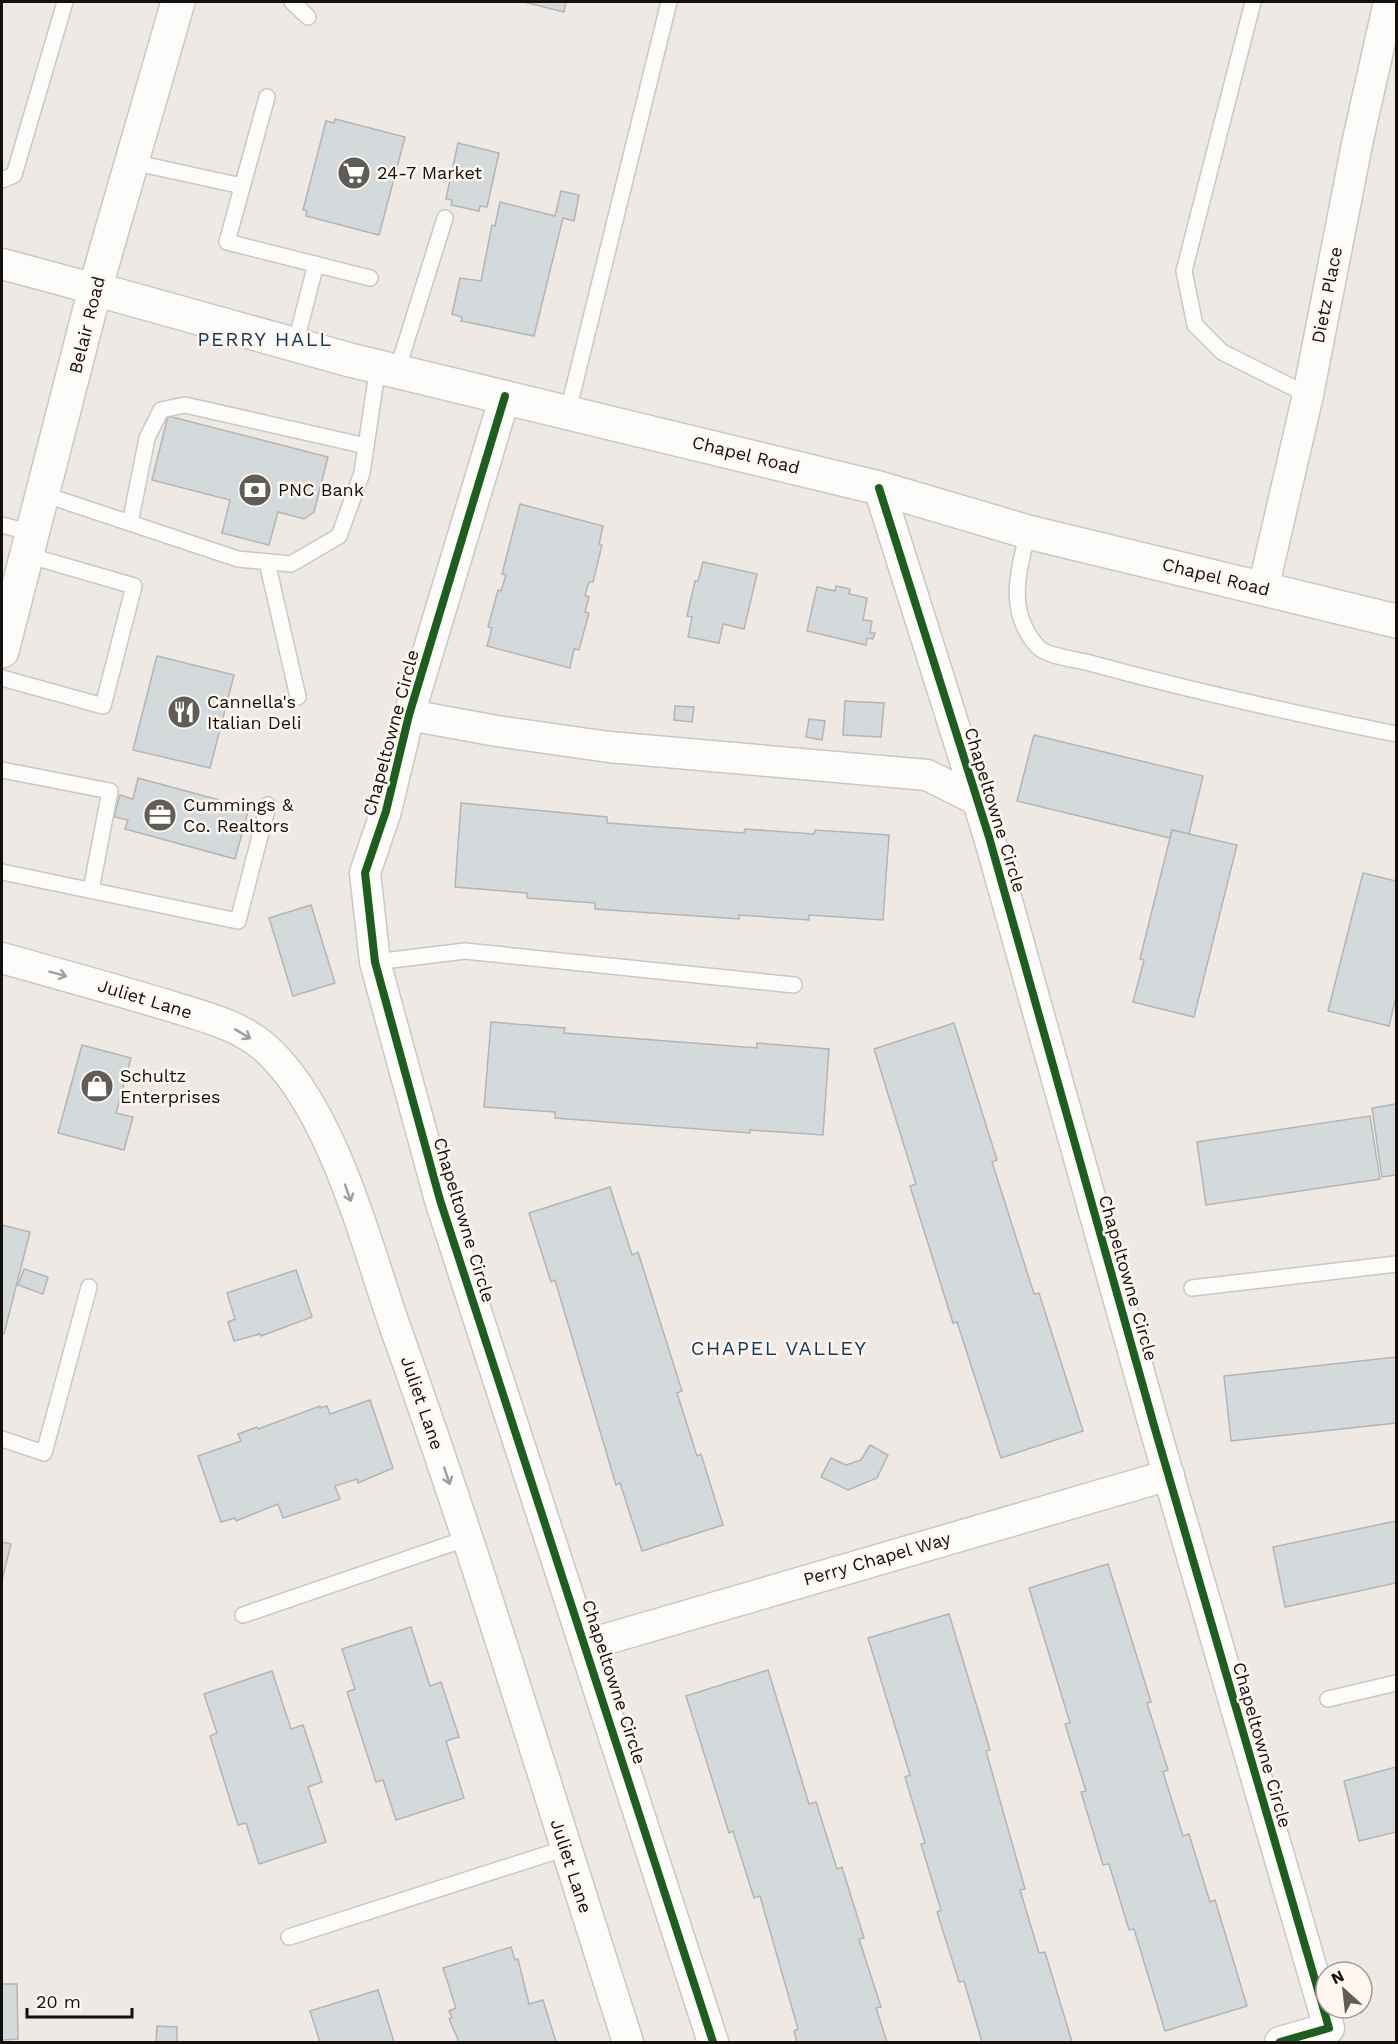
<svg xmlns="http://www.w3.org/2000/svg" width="1398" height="2044" viewBox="0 0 1398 2044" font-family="'Work Sans',sans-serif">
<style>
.building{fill:#d4d9dc;stroke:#b5b4b4;stroke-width:1.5}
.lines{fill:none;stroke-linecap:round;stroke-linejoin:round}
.service-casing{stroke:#cbc7c3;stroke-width:18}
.minor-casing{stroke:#cbc7c3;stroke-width:33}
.tertiary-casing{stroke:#cbc7c3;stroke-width:36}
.trunk-casing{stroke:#cbc7c3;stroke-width:36}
.service{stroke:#fcfcfb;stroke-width:15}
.minor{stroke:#fcfcfb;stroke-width:30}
.tertiary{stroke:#fcfcfb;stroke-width:33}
.trunk{stroke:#fcfcfb;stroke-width:33}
.cycleway-casing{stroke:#fef6ef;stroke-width:11}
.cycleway{stroke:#1b5e20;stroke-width:8}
.oneway{stroke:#9f9e9c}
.labels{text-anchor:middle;stroke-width:5;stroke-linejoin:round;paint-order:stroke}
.poi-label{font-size:18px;fill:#13100d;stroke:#fef6ef;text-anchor:start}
.street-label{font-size:18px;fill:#13100d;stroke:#fef6ef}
.neighbourhood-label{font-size:20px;letter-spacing:1.5px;fill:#103a5f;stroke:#fef6ef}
</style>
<rect width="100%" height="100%" fill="#eee9e4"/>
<g class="building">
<polygon points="524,2 566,2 564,12"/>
<polygon points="335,119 405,137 379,235 306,216 307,211 303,210 326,121 334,123"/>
<polygon points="458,143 499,153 487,207 480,206 479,211 451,205 452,200 446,199"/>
<polygon points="561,191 579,195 574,221 563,218 534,336 461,321 462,317 452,314 460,278 481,281 492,225 495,226 500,202 555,216"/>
<polygon points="168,416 328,457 314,512 304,519 278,512 269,545 222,533 230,500 152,480"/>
<polygon points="520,504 603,526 599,544 602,545 593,582 589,582 585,595 589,597 585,612 589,613 579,650 574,649 570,668 487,646 492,628 488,627 498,590 501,591 506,575 502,574"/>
<polygon points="703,562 757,574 744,629 723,624 719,643 688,637 692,617 687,616 695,581 698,581"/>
<polygon points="836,586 850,589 849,594 867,598 863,620 872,621 870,633 875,633 873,639 867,638 866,645 807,631 817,587 835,591"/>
<polygon points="157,656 234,675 210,768 133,750"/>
<polygon points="845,701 884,703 881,737 843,735"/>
<polygon points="675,706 694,707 692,722 674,720"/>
<polygon points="809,719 825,721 822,740 806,737"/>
<polygon points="1034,735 1203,776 1189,834 1172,830 1170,838 1017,801"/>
<polygon points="138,778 249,808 235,859 125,829 128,820 114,817 120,795 133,799"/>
<polygon points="461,803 607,817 607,823 744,833 745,829 814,834 815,830 889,835 883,920 809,915 809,920 739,915 739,919 595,909 595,903 527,898 527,893 455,887"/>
<polygon points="1172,830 1237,845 1194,1017 1133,1002 1144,960 1140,959"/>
<polygon points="1363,873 1396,881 1396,997 1389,1026 1328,1011"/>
<polygon points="311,905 335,983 293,996 269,918"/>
<polygon points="491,1022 565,1028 564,1033 757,1048 757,1043 829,1049 823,1135 750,1130 750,1133 555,1118 555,1112 484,1107"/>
<polygon points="954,1023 997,1160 992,1162 1034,1294 1039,1293 1083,1431 1001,1458 957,1322 953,1323 910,1186 916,1184 874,1049"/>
<polygon points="82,1045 131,1058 116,1113 133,1117 124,1150 58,1133"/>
<polygon points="1396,1104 1396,1175 1382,1177 1372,1108"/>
<polygon points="1370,1116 1380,1179 1206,1205 1197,1142"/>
<polygon points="610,1187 632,1255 638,1252 682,1391 677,1393 697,1456 701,1454 723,1525 642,1551 620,1483 616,1485 555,1280 551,1282 529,1213"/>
<polygon points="2,1225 30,1232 4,1334 2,1333"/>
<polygon points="24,1269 48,1277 43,1294 18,1285"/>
<polygon points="296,1270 312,1317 261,1336 260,1334 234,1341 228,1322 235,1319 227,1293"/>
<polygon points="1396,1357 1396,1423 1231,1441 1224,1376"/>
<polygon points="370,1400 393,1468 358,1483 357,1479 335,1486 340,1499 283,1518 278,1504 236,1521 235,1518 221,1522 198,1456 241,1441 238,1434 257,1427 258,1429 320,1406 320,1408 327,1406 330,1414"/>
<polygon points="870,1445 888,1455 877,1478 848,1490 821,1477 831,1458 846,1465 861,1460"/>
<polygon points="1396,1521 1396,1583 1285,1607 1273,1547"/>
<polygon points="2,1542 11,1544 2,1580"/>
<polygon points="1108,1564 1151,1702 1147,1703 1168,1770 1163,1772 1183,1836 1189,1834 1210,1902 1215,1900 1247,2006 1165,2031 1134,1929 1129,1930 1109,1864 1103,1865 1081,1792 1086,1791 1065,1724 1070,1723 1029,1588"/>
<polygon points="949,1614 990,1750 986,1751 1025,1889 1020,1890 1039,1953 1045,1952 1072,2042 982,2042 964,1981 959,1982 937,1912 941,1910 921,1844 925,1843 905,1777 910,1775 868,1638"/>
<polygon points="411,1627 430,1686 441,1682 459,1737 446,1741 464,1798 396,1820 383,1780 376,1782 347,1692 355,1689 342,1649"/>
<polygon points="768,1670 809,1804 816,1802 837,1869 842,1867 864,1938 859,1939 881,2007 876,2008 887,2042 797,2042 794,2031 798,2029 760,1896 754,1898 733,1831 729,1833 686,1696"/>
<polygon points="272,1671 291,1729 303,1725 322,1782 308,1787 326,1842 259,1864 246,1823 238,1825 210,1736 217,1733 204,1694"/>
<polygon points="1396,1767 1396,1832 1359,1841 1344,1781"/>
<polygon points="511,1947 515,1960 518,1959 529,2004 543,2000 556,2042 459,2042 449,2019 452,2018 449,2011 456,2008 443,1968"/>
<polygon points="2,1984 17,1984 18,2039 2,2040"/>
<polygon points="378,1990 394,2042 320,2042 310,2011"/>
<polygon points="157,2026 177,2027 177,2042 156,2042"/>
</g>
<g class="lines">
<defs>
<g id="service">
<polyline points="292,2 308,17"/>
<polyline points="1253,2 1184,271 1195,325 1222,352 1308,395"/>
<polyline points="267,97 227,242 370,278"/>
<polyline points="132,162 242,186"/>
<polyline points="2,180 14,175 65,2"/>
<polyline points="295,345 316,264"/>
<polyline points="397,371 445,218"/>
<polyline points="568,411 669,2"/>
<polyline points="43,494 238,559 291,564 339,536 362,473 378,366"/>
<polyline points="130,523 147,438 161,410 185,405 366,446"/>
<polyline points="2,525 33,533"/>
<path d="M1028,532C1018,573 1006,612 1038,647C1047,656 1073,659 1086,662C1188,690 1292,713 1396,734"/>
<polyline points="267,562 298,697"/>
<polyline points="2,678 103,706 134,586 27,555"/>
<polyline points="2,770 110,791 91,890"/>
<polyline points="2,872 238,921 268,805"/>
<polyline points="375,962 465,951 794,985"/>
<polyline points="1192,1288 1396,1264"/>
<polyline points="2,1439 44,1453 89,1287"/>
<polyline points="243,1615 468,1538"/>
<polyline points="1328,1699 1396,1683"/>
<polyline points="289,1937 566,1848"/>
</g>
<g id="minor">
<polyline points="2,264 95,289"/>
<polyline points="505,396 409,715 386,811 365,873 375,962 440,1200 713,2042"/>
<polyline points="879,488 989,837 1155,1429 1329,2028 1280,2042"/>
<polyline points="1263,589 1308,395 1357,144 1389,2"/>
<polyline points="409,715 497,731 609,747 927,775 977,800"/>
<path d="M2,958C58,974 114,989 170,1006C201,1016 237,1024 263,1046C331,1104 365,1240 394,1324C479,1561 551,1803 628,2042"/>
<polyline points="586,1645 1169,1475"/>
</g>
<polyline id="tertiary" points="95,289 350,360 879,488 1028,532 1396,621"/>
<polyline id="trunk" points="2,651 95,289 178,2"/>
</defs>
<use href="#service" class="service-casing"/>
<use href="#minor" class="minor-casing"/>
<use href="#tertiary" class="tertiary-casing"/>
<use href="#trunk" class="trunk-casing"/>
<use href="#service" class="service"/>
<use href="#minor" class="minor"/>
<use href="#tertiary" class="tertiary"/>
<use href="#trunk" class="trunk"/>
<defs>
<g id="cycleway">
<polyline points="505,396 409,715 386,811 365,873 375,962 440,1200 713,2042"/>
<polyline points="879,488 989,837 1155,1429 1329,2028 1280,2042"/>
</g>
</defs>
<use href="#cycleway" class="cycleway-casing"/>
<use href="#cycleway" class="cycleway"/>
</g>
<defs><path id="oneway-shaft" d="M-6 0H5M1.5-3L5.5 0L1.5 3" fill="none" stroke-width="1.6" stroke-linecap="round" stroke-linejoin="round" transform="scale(1.5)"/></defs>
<g class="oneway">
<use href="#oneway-shaft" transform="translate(58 974) rotate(15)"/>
<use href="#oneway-shaft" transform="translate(243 1034) rotate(31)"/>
<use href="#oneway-shaft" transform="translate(348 1193) rotate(70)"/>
<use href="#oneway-shaft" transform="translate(447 1476) rotate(72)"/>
</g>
<defs>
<symbol id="supermarket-disc" viewBox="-11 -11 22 22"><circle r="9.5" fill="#605c58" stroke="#fef6ef"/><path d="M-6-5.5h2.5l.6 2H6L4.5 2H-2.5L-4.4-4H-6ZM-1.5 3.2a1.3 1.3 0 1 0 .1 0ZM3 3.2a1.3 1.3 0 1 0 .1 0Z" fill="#fff"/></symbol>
<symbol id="bank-disc" viewBox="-11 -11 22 22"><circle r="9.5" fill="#605c58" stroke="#fef6ef"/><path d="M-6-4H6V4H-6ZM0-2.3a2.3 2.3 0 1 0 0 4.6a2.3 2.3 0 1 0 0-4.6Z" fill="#fff"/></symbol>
<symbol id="restaurant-disc" viewBox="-11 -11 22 22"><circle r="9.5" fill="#605c58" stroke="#fef6ef"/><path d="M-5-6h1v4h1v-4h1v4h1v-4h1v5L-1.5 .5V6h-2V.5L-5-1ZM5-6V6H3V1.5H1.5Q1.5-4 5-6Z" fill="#fff"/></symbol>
<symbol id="office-disc" viewBox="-11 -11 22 22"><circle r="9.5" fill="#605c58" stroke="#fef6ef"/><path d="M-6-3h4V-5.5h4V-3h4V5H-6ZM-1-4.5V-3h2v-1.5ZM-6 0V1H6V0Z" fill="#fff"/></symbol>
<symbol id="shop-disc" viewBox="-11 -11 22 22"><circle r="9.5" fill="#605c58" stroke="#fef6ef"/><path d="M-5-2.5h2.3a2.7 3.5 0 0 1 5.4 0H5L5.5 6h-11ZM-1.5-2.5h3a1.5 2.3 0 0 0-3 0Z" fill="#fff"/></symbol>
</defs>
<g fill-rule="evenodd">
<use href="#supermarket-disc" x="335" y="154" width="38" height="38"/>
<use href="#bank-disc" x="236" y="471" width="38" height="38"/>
<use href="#restaurant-disc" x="165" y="693" width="38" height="38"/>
<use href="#office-disc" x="141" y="796" width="38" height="38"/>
<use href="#shop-disc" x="78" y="1067" width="38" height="38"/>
</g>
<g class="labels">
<g class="poi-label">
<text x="377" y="179">24-7 Market</text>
<text x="278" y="496">PNC Bank</text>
<text x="207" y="708">Cannella's<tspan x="207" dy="21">Italian Deli</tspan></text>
<text x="183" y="811">Cummings &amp;<tspan x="183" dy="21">Co. Realtors</tspan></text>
<text x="120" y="1082">Schultz<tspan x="120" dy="21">Enterprises</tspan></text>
</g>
<g class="street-label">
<text transform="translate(1327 295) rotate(-79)" y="6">Dietz Place</text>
<text transform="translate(87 325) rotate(-76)" y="6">Belair Road</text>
<text transform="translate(746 455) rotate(14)" y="6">Chapel Road</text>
<text transform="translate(1216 577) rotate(14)" y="6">Chapel Road</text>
<text transform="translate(391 733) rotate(-75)" y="6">Chapeltowne Circle</text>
<text transform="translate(995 810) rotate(73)" y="6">Chapeltowne Circle</text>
<text transform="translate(145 999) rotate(17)" y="6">Juliet Lane</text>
<text transform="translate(464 1220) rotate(73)" y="6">Chapeltowne Circle</text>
<text transform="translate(1128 1278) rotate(74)" y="6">Chapeltowne Circle</text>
<text transform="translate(422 1403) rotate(71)" y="6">Juliet Lane</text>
<text transform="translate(877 1559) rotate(-16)" y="6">Perry Chapel Way</text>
<text transform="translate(614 1682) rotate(72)" y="6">Chapeltowne Circle</text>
<text transform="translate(1262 1745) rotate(74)" y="6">Chapeltowne Circle</text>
<text transform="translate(571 1866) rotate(72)" y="6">Juliet Lane</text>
</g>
<g class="neighbourhood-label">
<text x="265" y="346">PERRY HALL</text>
<text x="779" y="1355">CHAPEL VALLEY</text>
</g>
</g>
<rect width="1398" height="2044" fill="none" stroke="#13100d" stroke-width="6"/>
<g transform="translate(1344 1990) rotate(333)"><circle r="28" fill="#fef6ef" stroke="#a09a95" stroke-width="1.5"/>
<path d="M0-4.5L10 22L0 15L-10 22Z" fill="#605c58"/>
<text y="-9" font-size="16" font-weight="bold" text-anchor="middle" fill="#13100d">N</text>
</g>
<path d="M27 2008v9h105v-9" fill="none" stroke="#13100d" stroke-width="3"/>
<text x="36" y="2008" font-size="18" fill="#13100d" stroke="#fef6ef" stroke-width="4.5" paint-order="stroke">20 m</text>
</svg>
